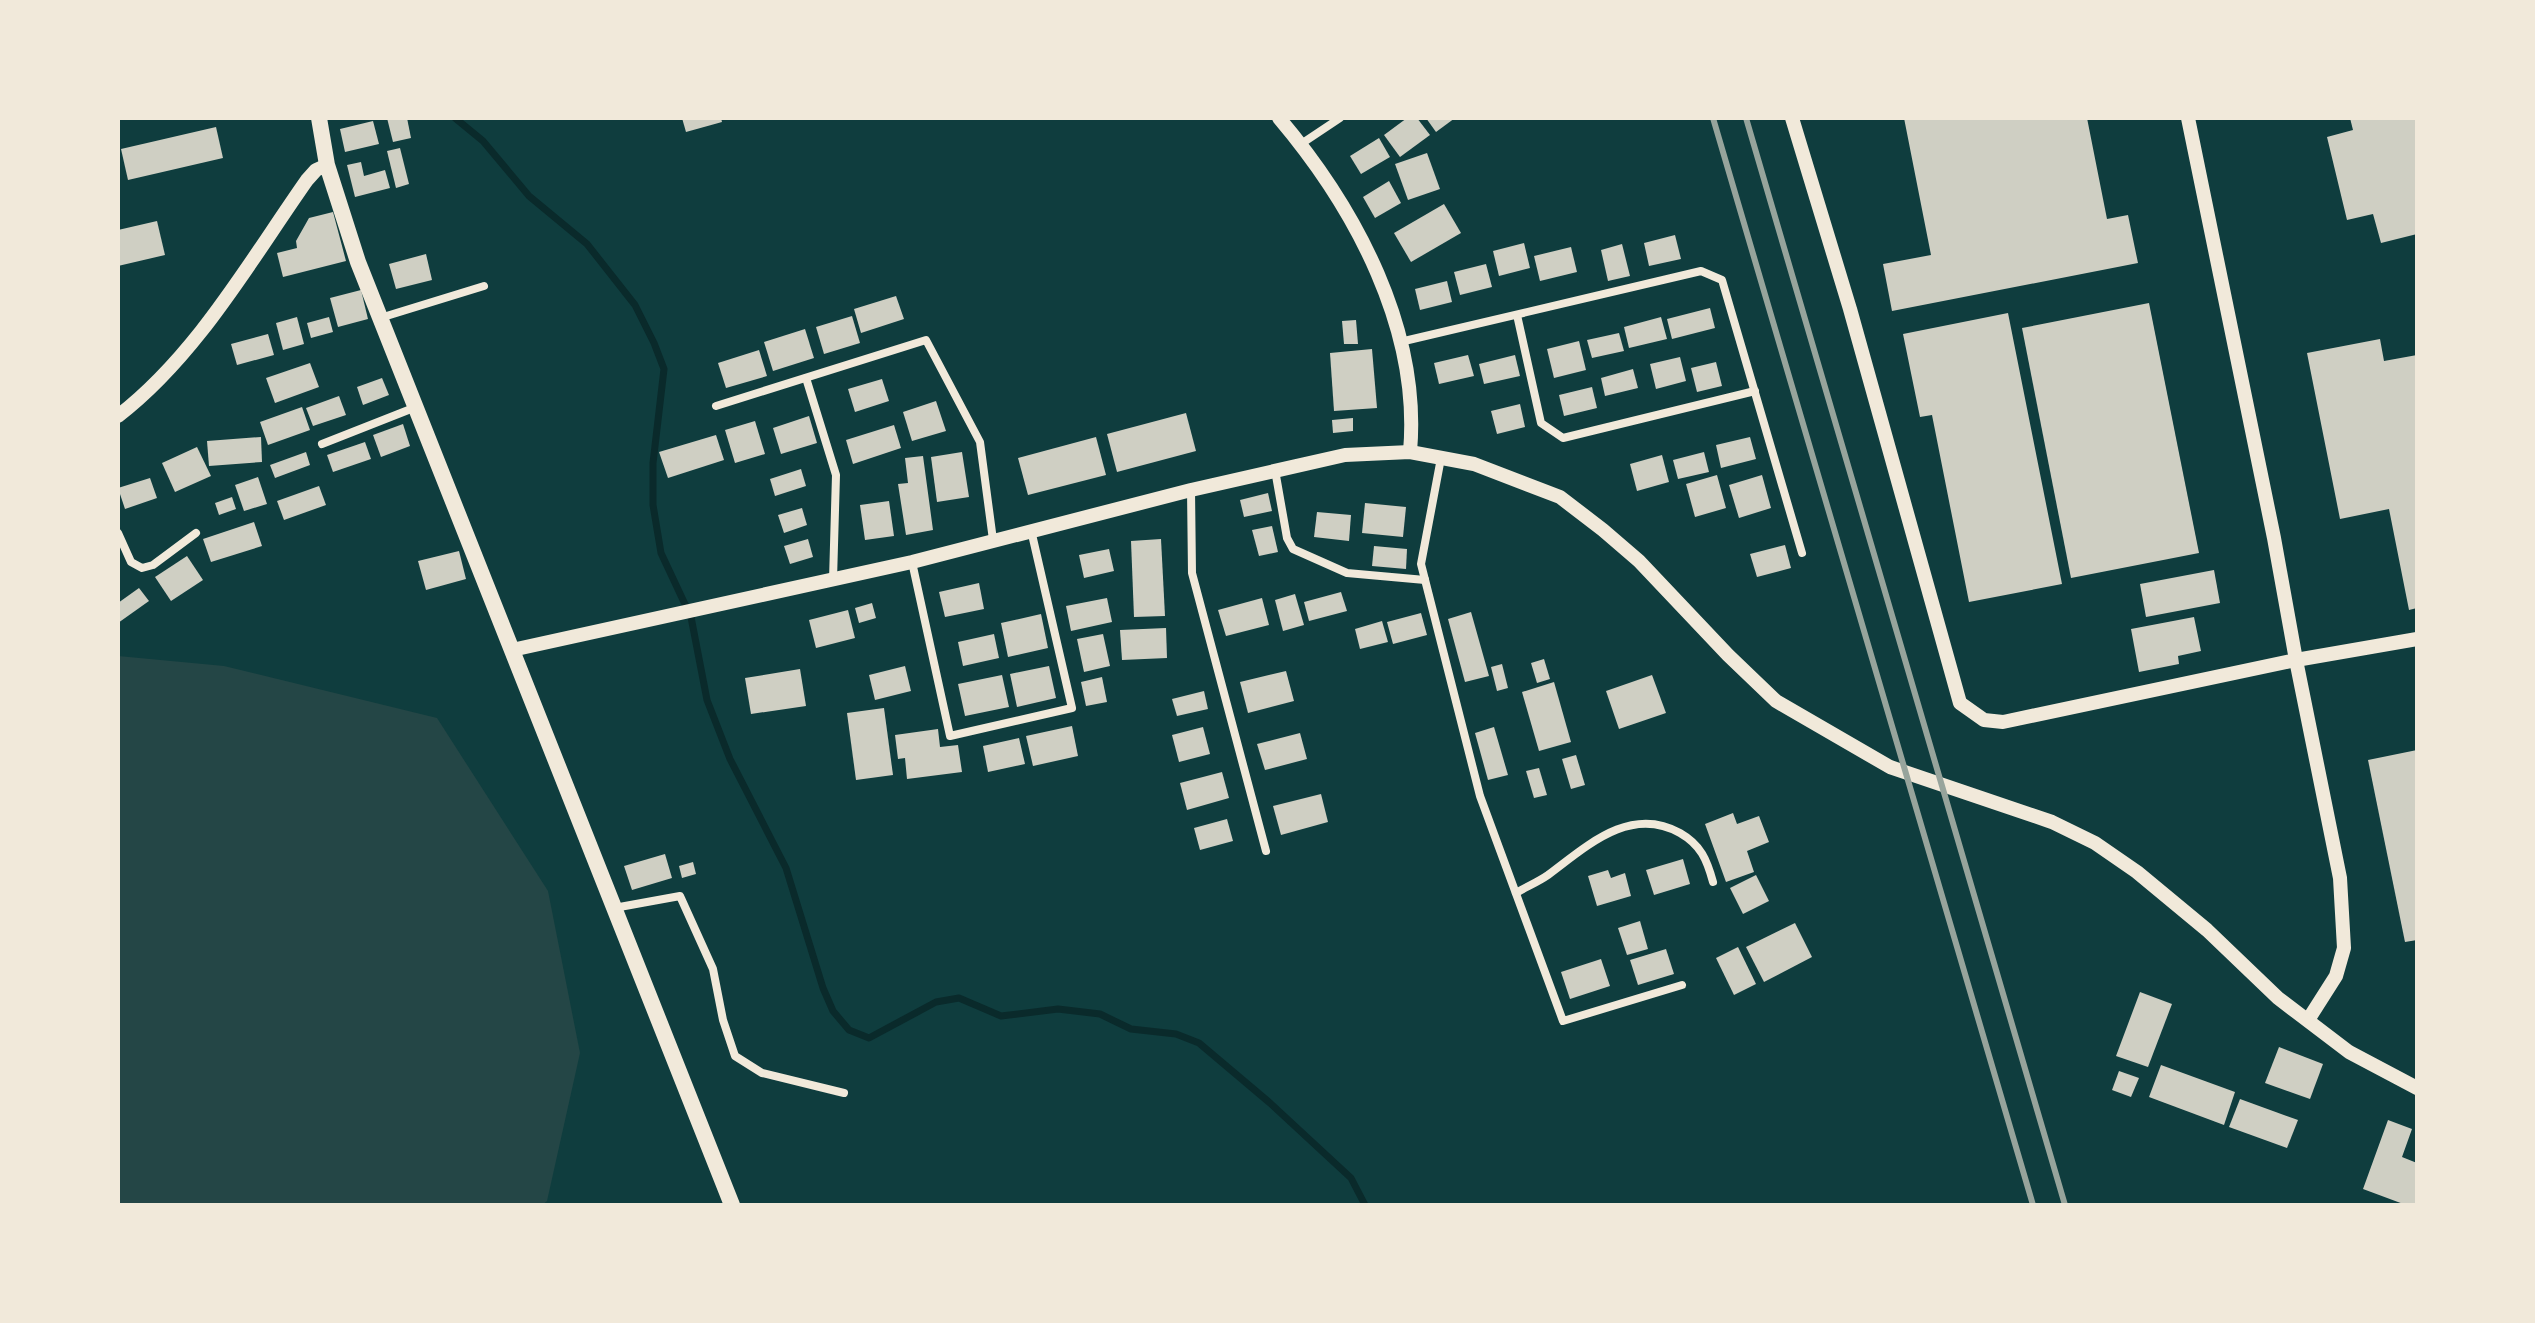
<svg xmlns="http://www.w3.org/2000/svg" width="2535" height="1323" viewBox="0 0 2535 1323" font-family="'PT Sans Narrow',sans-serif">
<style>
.green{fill:#244646}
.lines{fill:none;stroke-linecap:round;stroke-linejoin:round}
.stream{stroke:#0a2a2b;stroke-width:7}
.building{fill:#cfcfc3}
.minor{stroke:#f1e9da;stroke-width:8}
.tertiary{stroke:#f1e9da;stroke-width:14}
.secondary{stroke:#f1e9da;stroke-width:16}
.rail{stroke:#97a49c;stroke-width:6}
</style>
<rect width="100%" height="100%" fill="#0f3d3e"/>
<polygon class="green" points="118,656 224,666 437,718 548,891 580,1053 547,1201 542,1205 118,1205"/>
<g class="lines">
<polyline class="stream" points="455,118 483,141 529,196 587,244 635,305 654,343 664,369 653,463 653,505 661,553 691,617 707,700 730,759 786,868 823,988 833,1011 849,1030 869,1038 936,1002 959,998 1001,1016 1058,1009 1100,1014 1131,1029 1176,1034 1199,1043 1270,1103 1351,1178 1365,1205"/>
</g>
<g class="building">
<polygon points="387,118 407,118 411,138 393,142"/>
<polygon points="682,118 721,118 722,122 686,132"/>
<polygon points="1407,118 1417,118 1430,135 1400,157 1384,135"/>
<polygon points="1426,118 1455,118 1436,132"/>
<polygon points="1904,118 2087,118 2107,219 2128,215 2138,263 1892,311 1883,264 1931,255"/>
<polygon points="2350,118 2417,118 2417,234 2381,243 2373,214 2347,220 2327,137 2353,130"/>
<polygon points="373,121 379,144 345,152 340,129"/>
<polygon points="216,127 223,158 128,180 121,149"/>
<polygon points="1379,138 1390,157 1361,174 1350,156"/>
<polygon points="400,148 409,184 396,188 387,151"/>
<polygon points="1427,153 1440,189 1408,200 1395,164"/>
<polygon points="361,162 364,176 385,170 390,188 355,197 347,165"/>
<polygon points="1389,181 1401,203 1375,218 1363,197"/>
<polygon points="1444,204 1461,233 1411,262 1394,233"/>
<polygon points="333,212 346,261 283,277 277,253 297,248 296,241 309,218"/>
<polygon points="157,221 165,255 118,266 118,230"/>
<polygon points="1675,235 1681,259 1649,266 1644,243"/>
<polygon points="1524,243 1530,268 1499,276 1493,251"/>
<polygon points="1622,244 1630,276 1608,281 1601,250"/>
<polygon points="1571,247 1577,272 1540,281 1534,256"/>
<polygon points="426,254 432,280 396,289 389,264"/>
<polygon points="1486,264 1492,287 1460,295 1454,272"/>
<polygon points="1447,281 1452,302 1420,310 1415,289"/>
<polygon points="361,290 368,319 338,327 330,298"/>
<polygon points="896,296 904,319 861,333 854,309"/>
<polygon points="2149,303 2199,553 2071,578 2022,328"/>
<polygon points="1710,308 1715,328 1672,339 1667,319"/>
<polygon points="2008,313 2062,584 1969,602 1932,415 1920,417 1903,334"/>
<polygon points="852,316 860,343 824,354 816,327"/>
<polygon points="297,317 304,344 283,350 276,323"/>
<polygon points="329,317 333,332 311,338 307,323"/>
<polygon points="1661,317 1667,339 1629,348 1624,327"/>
<polygon points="1356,320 1358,344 1344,344 1342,321"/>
<polygon points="805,329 814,358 773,371 764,342"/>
<polygon points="1619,333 1624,351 1592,358 1587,340"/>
<polygon points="268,334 274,355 237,365 231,344"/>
<polygon points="2380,339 2384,361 2417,355 2417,608 2409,610 2389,509 2340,519 2307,353"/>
<polygon points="1579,341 1586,370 1554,378 1547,349"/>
<polygon points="1372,349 1377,408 1334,411 1330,353"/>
<polygon points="759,350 767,376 726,388 718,363"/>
<polygon points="1468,355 1474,376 1439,384 1434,363"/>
<polygon points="1515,355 1520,376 1484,384 1479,364"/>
<polygon points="1680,357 1686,381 1656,389 1650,364"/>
<polygon points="1716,362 1722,386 1697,392 1691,368"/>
<polygon points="310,363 319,387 275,403 266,378"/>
<polygon points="1633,369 1638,388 1605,396 1601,378"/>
<polygon points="382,378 389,395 363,405 357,387"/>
<polygon points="882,379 889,401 855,412 848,389"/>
<polygon points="1592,387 1597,408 1564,416 1559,395"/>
<polygon points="339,396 346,415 313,426 306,408"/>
<polygon points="936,401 946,431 912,441 903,412"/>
<polygon points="1520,404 1525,427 1497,434 1491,411"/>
<polygon points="302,407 310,430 268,445 260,422"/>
<polygon points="1186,413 1196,451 1117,472 1107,434"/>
<polygon points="809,416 817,443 781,454 773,428"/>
<polygon points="1353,418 1353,431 1333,433 1332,420"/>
<polygon points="755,421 765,454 735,463 725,430"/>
<polygon points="403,424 410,446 381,457 373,435"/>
<polygon points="894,425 901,448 853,464 846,440"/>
<polygon points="716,435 724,460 668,478 659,452"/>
<polygon points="261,437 262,462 209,466 207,441"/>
<polygon points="1096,437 1106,475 1028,495 1018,458"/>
<polygon points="1750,437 1756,459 1721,468 1716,445"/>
<polygon points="365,442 371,459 333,472 327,455"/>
<polygon points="197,447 211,476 175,492 162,463"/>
<polygon points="306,452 310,465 275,478 270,465"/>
<polygon points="962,452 969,497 937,502 931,457"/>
<polygon points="1704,452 1709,472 1678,479 1673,460"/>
<polygon points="1662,455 1669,482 1637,491 1630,464"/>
<polygon points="923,456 933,530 906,535 898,484 908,483 905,458"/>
<polygon points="801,469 806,486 775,496 770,479"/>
<polygon points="1717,475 1726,508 1695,517 1686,484"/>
<polygon points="1762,475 1771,508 1739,518 1729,485"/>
<polygon points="258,477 267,504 244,511 235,485"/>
<polygon points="150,478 157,498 125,509 118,488"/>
<polygon points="319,486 326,505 284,520 277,501"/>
<polygon points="1268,493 1272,511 1244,517 1240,500"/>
<polygon points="232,497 236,509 219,515 215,503"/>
<polygon points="889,501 894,536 865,540 860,505"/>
<polygon points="1365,503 1406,507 1403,537 1362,533"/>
<polygon points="802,508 807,525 784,533 778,515"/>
<polygon points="1317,512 1351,515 1349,541 1314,537"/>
<polygon points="254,522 262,546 211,562 203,539"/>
<polygon points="1272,526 1278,552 1259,556 1252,530"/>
<polygon points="808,539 813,557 790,564 784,546"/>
<polygon points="1161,539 1165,616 1134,617 1131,541"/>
<polygon points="1785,545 1791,568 1757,577 1750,554"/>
<polygon points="1374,546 1407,549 1406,569 1372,566"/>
<polygon points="1109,549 1114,571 1084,578 1079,555"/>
<polygon points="459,551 466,579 426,590 418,561"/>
<polygon points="187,556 203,580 171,601 155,577"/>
<polygon points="2214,570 2220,603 2146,617 2140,584"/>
<polygon points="979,583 984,609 945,617 939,592"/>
<polygon points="139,588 149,601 118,623 118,603"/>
<polygon points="1341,592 1347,611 1309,621 1304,602"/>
<polygon points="1295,594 1304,625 1283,631 1275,600"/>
<polygon points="1107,598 1112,622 1071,631 1066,606"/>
<polygon points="1262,598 1269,625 1226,636 1218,610"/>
<polygon points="872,603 876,618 859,623 855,608"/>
<polygon points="848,610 855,638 816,648 809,620"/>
<polygon points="1471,612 1489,676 1465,682 1448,619"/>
<polygon points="1421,613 1427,635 1393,644 1387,622"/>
<polygon points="1041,614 1048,648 1008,657 1001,623"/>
<polygon points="2194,617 2201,651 2178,656 2179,664 2139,672 2131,629"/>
<polygon points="1382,621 1388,642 1360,649 1355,629"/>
<polygon points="1166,628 1167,658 1122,660 1120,630"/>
<polygon points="994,634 999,658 963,666 958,642"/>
<polygon points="1103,634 1110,666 1084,672 1077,639"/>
<polygon points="1544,659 1550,679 1537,683 1531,663"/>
<polygon points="1502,664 1508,688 1497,691 1491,667"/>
<polygon points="905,666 911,691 875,700 869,675"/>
<polygon points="1049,666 1056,698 1017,707 1010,674"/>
<polygon points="800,669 806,706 751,714 745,678"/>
<polygon points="1286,671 1294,701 1248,713 1240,682"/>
<polygon points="1002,675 1009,707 965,716 958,684"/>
<polygon points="1652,675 1666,713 1619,729 1606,691"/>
<polygon points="1102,677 1107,702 1086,706 1081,682"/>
<polygon points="1554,682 1571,742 1539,751 1522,692"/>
<polygon points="1204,691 1208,709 1177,716 1172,699"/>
<polygon points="884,708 893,775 856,780 847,713"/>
<polygon points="1072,726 1078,756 1033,766 1026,736"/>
<polygon points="1203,727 1210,754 1179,762 1172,735"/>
<polygon points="1494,727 1508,775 1488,780 1475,733"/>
<polygon points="938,729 940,747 958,745 962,772 907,779 905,758 898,759 895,735"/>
<polygon points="1300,733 1307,759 1265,770 1257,744"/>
<polygon points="1019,738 1025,764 988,772 983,746"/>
<polygon points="2417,750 2417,940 2405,942 2368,760"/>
<polygon points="1576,755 1585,785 1571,789 1562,759"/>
<polygon points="1539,768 1547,795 1534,798 1526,771"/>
<polygon points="1222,772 1229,798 1187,810 1180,783"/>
<polygon points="1321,794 1328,822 1281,835 1273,806"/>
<polygon points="1733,813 1737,824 1759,816 1769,842 1747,851 1754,872 1726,882 1705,824"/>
<polygon points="1227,819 1233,841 1200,850 1194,828"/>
<polygon points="665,854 672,878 632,890 624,866"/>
<polygon points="1683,859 1690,884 1654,895 1646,870"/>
<polygon points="693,862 696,874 682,878 679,866"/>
<polygon points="1608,870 1611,878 1625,873 1631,896 1597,906 1588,876"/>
<polygon points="1756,875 1769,901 1743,914 1730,888"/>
<polygon points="1640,921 1648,949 1627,955 1618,928"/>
<polygon points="1795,923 1812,957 1764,982 1746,947"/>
<polygon points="1738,947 1756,984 1734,995 1716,958"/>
<polygon points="1666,949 1674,974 1638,985 1630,960"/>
<polygon points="1601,959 1610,986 1570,999 1561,972"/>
<polygon points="2140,992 2172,1004 2148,1067 2116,1056"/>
<polygon points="2279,1047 2323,1064 2310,1099 2265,1083"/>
<polygon points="2161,1065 2235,1092 2224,1125 2149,1097"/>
<polygon points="2119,1071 2139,1078 2131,1097 2112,1090"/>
<polygon points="2240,1099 2298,1120 2287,1148 2229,1127"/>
<polygon points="2388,1120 2412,1129 2402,1157 2417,1163 2417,1205 2406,1205 2363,1189"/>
</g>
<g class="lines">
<g class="minor">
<polyline points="1301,144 1340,118"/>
<polyline points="1517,315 1541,423 1563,438 1755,391"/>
<polyline points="380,318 484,286"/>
<polyline points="1400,342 1701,271 1722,280 1802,553"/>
<polyline points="806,378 836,475 833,580"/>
<polyline points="716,406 926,340 980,442 993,540"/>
<polyline points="322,444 416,407"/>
<polyline points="1441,458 1421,564 1480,796 1563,1021 1682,985"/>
<polyline points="1275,470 1287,538 1293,549 1347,573 1425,580"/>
<polyline points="1191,490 1192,573 1266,851"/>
<polyline points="118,533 131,562 142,568 153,565 196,533"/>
<polyline points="912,562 950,736 1072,708 1031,530"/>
<path d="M1516,893C1526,887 1538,882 1548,875C1587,846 1630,805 1680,833C1701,845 1707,860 1713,882"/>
<polyline points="614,908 680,896 713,969 723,1020 735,1056 762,1073 844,1093"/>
</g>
<g class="tertiary">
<path d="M1279,118C1356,209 1421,330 1410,452"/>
<polyline points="1792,118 1850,309 1960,703 1984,720 2003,722 2296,660 2417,639"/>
<polyline points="2188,118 2274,538 2296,660 2340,878 2344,948 2336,976 2308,1020"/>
<path d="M118,416C197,355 250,261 307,180L316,170L327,165"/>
<polyline points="512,650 912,562 1191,490 1345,455 1410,452 1474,464 1560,497 1603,530 1639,561 1728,655 1776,701 1890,767 2052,822 2095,843 2137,872 2207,930 2278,998 2349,1052 2417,1088"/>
</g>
<polyline class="secondary" points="319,118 327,165 358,262 732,1205"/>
<g class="rail">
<polyline points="1713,118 2033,1205"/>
<polyline points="1746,118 2065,1205"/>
</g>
</g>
<rect width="2535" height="1323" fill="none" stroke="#f1e9da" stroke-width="240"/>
</svg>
